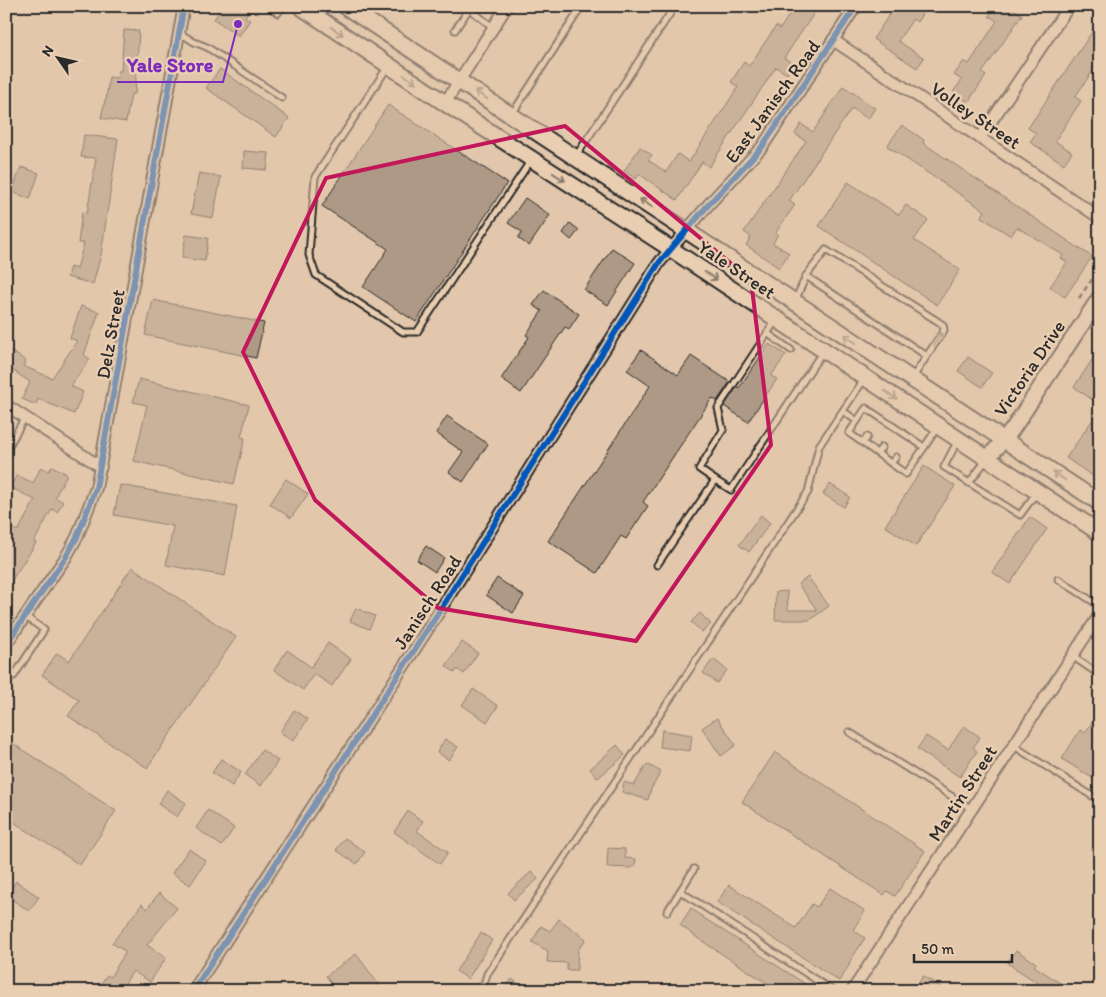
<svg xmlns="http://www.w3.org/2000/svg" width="1106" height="997" viewBox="0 0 1106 997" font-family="Itim,sans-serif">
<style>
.building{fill:#ad9985;stroke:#2b2b2b}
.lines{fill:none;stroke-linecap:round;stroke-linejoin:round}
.service-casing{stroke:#2b2b2b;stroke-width:9}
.minor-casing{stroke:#2b2b2b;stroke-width:14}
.tertiary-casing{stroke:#2b2b2b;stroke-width:18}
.secondary-casing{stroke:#2b2b2b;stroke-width:19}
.path{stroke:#2b2b2b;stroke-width:2.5;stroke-dasharray:5 4;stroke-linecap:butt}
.service{stroke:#eaceb1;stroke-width:5}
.minor{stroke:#eaceb1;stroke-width:10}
.tertiary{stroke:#eaceb1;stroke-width:14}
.secondary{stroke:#eaceb1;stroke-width:15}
.cycleway-casing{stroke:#eaceb1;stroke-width:9}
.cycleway{stroke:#0057b8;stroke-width:6}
.oneway{stroke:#8a7c6e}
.marked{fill:none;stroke:#c2185b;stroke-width:4;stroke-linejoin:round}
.labels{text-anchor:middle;stroke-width:5;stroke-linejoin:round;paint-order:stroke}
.street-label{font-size:19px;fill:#2b2b2b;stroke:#eaceb1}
.leader{fill:none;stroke:#7b2cbf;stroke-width:2}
.callout-dot{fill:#7b2cbf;stroke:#eaceb1;stroke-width:2}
.callout-label{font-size:20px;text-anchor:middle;font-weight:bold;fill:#7b2cbf;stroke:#eaceb1;stroke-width:5;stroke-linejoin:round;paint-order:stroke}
</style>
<rect width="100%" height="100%" fill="#e2c7ac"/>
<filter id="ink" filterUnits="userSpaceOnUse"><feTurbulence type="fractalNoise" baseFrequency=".02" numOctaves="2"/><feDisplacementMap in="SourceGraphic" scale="10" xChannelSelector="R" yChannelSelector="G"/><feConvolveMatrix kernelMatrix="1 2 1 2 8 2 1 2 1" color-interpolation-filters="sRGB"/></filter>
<g filter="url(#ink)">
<g class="building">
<polygon points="223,6 252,6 245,17 250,20 239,36 214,19"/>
<polygon points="795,6 819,6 784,58 794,64 787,74 776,67 709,167 702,162 677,200 639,174 636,179 624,171 640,147 652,155 648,160 666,172 678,154 689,162 738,87 731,82 744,62 749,66 776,26 780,29"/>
<polygon points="895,6 927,6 917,22 913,19 898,41 924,58 917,68 873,39"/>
<polygon points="995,6 1009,6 1022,15 982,73 986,76 968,102 953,92 962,80 954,75 964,61 969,64 997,21 989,16"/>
<polygon points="1100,20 1100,60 1075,97 1081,101 1055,141 1072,152 1064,164 1030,142 1036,133 1028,128"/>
<polygon points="124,30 139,31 135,94 131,94 126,122 101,118 105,100 106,100 109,77 117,78 118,71 121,71"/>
<polygon points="220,69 289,118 276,137 206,88"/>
<polygon points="843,86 875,108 868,119 852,108 789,201 795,205 776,232 778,234 773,243 789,253 779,268 746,245 751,237 744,232 806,141 795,134 801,124 813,132"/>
<polygon points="388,105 507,183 416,322 363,287 388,249 322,206"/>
<polygon points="902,125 924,140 923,143 1092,257 1065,297 1050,287 1067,262 1061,258 1063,255 1017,227 1011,236 981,217 985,211 887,146"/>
<polygon points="84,135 118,139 101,255 93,284 67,277 70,267 77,269 84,243 78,243 82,212 87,213 96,158 81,157"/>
<polygon points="244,151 269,153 267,170 243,168"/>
<polygon points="21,167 39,173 30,199 12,192"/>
<polygon points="199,173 221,177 213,218 191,214"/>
<polygon points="848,182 899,215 906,205 928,220 914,240 960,270 937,305 819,226"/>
<polygon points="525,198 550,215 529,246 518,238 522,232 508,223"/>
<polygon points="570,223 579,230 571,240 563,233"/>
<polygon points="186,235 208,238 205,261 182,258"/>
<polygon points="612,248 635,263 608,305 584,290"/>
<polygon points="544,290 579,314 569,329 565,327 521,393 501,379 529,337 526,335 542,311 533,305"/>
<polygon points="153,300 264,323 256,358 145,335"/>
<polygon points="81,306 99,312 84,355 90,359 71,386 83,392 74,414 38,399 36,405 22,399 30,382 6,366 6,348 26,361 23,366 52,378 77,341 70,338"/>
<polygon points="769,344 786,355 771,376 777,379 748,422 724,406 737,387 739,388"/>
<polygon points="1100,348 1100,405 1074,387"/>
<polygon points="641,350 678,375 691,356 730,382 717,401 712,398 643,502 648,506 626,539 621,536 597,573 548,541 650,386 627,370"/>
<polygon points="968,357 992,373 982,387 958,371"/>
<polygon points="139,379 249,405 241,437 245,438 234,484 134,461 147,405 133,402"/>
<polygon points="1100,409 1100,481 1066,458"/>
<polygon points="447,416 488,444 463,482 449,472 463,452 436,433"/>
<polygon points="52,466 67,474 55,497 63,502 57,512 52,509 34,542 36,543 6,589 6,538 13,528 18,531 35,500 10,487 17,475 33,483 41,467 49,471"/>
<polygon points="924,466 955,486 916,546 885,526"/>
<polygon points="286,479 308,494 291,518 270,504"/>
<polygon points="830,484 850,497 844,507 823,494"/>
<polygon points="120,485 237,506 225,576 166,565 173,526 114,515"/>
<polygon points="761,515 770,523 749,552 739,545"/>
<polygon points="1030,517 1047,529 1010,584 992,572"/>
<polygon points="426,546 444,558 435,572 417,560"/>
<polygon points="132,567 236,637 147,768 68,716 79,700 42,675 57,653 69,661"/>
<polygon points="808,577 829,606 810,620 775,620 776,592 787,591 788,610 817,610 798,584"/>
<polygon points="497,578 524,596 513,613 486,595"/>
<polygon points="356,608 375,616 369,629 350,621"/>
<polygon points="700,613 711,624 702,632 691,622"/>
<polygon points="462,642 478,653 464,674 457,669 455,673 446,666"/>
<polygon points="328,643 351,659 332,686 314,674 303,690 274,670 287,650 311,667"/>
<polygon points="713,659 727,670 717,683 703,673"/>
<polygon points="473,689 498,706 487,722 462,705"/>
<polygon points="294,710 308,719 293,741 280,732"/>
<polygon points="1100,710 1100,783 1062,759 1080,730 1085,733"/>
<polygon points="717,718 736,745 721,756 702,728"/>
<polygon points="964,726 980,737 973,748 977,751 960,777 917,749 926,736 948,750"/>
<polygon points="662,730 692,735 690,751 660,747"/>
<polygon points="6,739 116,811 80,865 6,817"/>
<polygon points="445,739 458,747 449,760 437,752"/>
<polygon points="617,745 625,755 598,778 590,769"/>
<polygon points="262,750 278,761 261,786 245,775"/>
<polygon points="775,752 925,851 895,896 887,891 884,895 742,802"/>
<polygon points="221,759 241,772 232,786 212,773"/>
<polygon points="647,764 661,772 651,789 648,800 622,792 624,782 634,785"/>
<polygon points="167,790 186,803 177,817 158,804"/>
<polygon points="208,810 234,828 222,846 196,828"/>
<polygon points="408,811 423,821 417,831 448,852 440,864 394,832"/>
<polygon points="345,838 365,852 357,864 336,850"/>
<polygon points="608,848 625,849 625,858 636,859 635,866 631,868 607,867"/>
<polygon points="189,849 206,861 190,885 172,873"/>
<polygon points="532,871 538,879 514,900 508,893"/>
<polygon points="16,881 39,897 29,911 7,896"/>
<polygon points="729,885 796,928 812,904 817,907 830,888 865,911 853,930 865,938 849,963 850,964 839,981 717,902"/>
<polygon points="159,893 177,908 147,945 166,958 150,982 133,971 120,991 96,991 107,975 110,977 126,952 112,943 142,904 147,909"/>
<polygon points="691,908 704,918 816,991 779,991 696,937 680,925"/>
<polygon points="559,919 586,939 578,950 577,970 567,970 567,963 547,962 548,951 532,942 541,926 550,931"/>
<polygon points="481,933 492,940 468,979 456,971"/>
<polygon points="1016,950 1036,963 1034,966 1072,991 1034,991 1038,983 1007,963"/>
<polygon points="356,954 380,986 373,991 337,991 326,976"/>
<polygon points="923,976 947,991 914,991"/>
<polygon points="512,979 528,991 503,991"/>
</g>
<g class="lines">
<defs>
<g id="service">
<polyline points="268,6 278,13 283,6"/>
<polyline points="469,9 493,27"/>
<polyline points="455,30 471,6"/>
<polyline points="180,33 194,42 207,47 282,98"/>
<polyline points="387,68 315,177 309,255 316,275 403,332 417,332 531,160"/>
<polyline points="512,114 582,6"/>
<polyline points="576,156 675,6"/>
<polyline points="806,276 927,356"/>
<polyline points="795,301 806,276 826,250 939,322 943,325 944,330 913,377"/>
<polyline points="767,333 791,350"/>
<polyline points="843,411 857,421 849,433 906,474 938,427"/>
<polyline points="857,421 866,408 924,447"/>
<polyline points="957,442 944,467 1020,515 1037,492"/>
<polyline points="863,443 867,437"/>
<polyline points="6,451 25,417"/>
<polyline points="877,453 882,447"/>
<polyline points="891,463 896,457"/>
<polyline points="715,480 699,469 723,430 718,408 776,320"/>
<polyline points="969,483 987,459"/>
<polyline points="657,565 715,480 731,490 823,351"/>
<polyline points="1058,579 1100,606"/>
<polyline points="1072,656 1100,675"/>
<polyline points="6,671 14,676 44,630 25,616"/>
<polyline points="849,732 972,809"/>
<polyline points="1014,746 1100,801"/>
<polyline points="680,891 833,991"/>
<polyline points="667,912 694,869"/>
<polyline points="482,991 487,974 808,492 819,446 865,378"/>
</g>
<g id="minor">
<polyline points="833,40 1100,218"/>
<polyline points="445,103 507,6"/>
<polyline points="980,138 1069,6"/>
<polyline points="6,405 101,467"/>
<polyline points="6,644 66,557 77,537 96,488 184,6"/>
<polyline points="193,991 435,618 659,263 709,204 762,147 856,6"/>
<polyline points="852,991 1100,614"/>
</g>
<polyline id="tertiary" points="987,459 1012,430 1100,297"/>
<g id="secondary">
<polyline points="300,6 445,103 671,249 1100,533"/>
<polyline points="345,6 1100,503"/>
</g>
</defs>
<use href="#service" class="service-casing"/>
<use href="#minor" class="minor-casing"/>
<use href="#tertiary" class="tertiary-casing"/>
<use href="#secondary" class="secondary-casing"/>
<polyline class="path" points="1079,298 1100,268"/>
<use href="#service" class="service"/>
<use href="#minor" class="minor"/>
<use href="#tertiary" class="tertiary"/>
<use href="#secondary" class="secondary"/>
<defs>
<g id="cycleway">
<polyline points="6,644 66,557 77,537 96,488 184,6"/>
<polyline points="193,991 435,618 659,263 709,204 762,147 856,6"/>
</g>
</defs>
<use href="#cycleway" class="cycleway-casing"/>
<use href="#cycleway" class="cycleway"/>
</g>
<defs><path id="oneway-shaft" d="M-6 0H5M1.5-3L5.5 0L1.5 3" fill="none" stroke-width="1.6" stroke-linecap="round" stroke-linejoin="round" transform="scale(1.25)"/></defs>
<g class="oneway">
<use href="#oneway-shaft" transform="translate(337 31) rotate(34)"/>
<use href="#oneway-shaft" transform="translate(410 79) rotate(34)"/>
<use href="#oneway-shaft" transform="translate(481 95) rotate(-147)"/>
<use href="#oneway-shaft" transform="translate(559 177) rotate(33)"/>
<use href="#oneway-shaft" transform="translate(646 203) rotate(-147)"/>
<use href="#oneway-shaft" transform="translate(711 276) rotate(34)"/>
<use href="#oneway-shaft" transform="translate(850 339) rotate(-146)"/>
<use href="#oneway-shaft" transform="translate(938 339) rotate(-57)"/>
<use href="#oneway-shaft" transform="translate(891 395) rotate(34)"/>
<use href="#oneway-shaft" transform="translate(1059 476) rotate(-146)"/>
</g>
</g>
<path d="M0 0H1106V997H0ZM565,126L751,280L771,445L636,641L438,608L315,500L243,352L326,178Z" fill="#e2c7ac" fill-opacity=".55" fill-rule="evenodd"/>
<path class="marked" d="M565,126L751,280L771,445L636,641L438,608L315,500L243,352L326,178Z"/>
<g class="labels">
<g class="street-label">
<text transform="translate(772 101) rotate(-54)" y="7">East Janisch Road</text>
<text transform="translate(976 115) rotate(34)" y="7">Volley Street</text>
<text transform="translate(737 269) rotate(34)" y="7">Yale Street</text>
<text transform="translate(110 334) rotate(-80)" y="7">Delz Street</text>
<text transform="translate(1029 368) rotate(-56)" y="7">Victoria Drive</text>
<text transform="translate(427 602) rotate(-57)" y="7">Janisch Road</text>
<text transform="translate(962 793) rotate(-57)" y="7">Martin Street</text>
</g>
</g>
<path class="leader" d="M238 24L223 82H117"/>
<circle class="callout-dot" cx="238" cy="24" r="5"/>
<g class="callout-label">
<text x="170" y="72">Yale Store</text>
</g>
<rect width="1106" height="997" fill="none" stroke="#eaceb1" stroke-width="25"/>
<rect x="12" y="12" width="1081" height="972" fill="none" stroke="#2b2b2b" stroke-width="2" filter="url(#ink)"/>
<g transform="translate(58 58) rotate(304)" stroke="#eaceb1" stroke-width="4" paint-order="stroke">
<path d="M0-4L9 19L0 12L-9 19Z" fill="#2b2b2b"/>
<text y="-8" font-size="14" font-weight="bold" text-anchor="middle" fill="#2b2b2b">N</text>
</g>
<path d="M914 954v8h98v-8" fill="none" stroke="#2b2b2b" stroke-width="2.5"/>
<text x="921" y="954" font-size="15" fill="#2b2b2b" stroke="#eaceb1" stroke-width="4" paint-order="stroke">50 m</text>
</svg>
